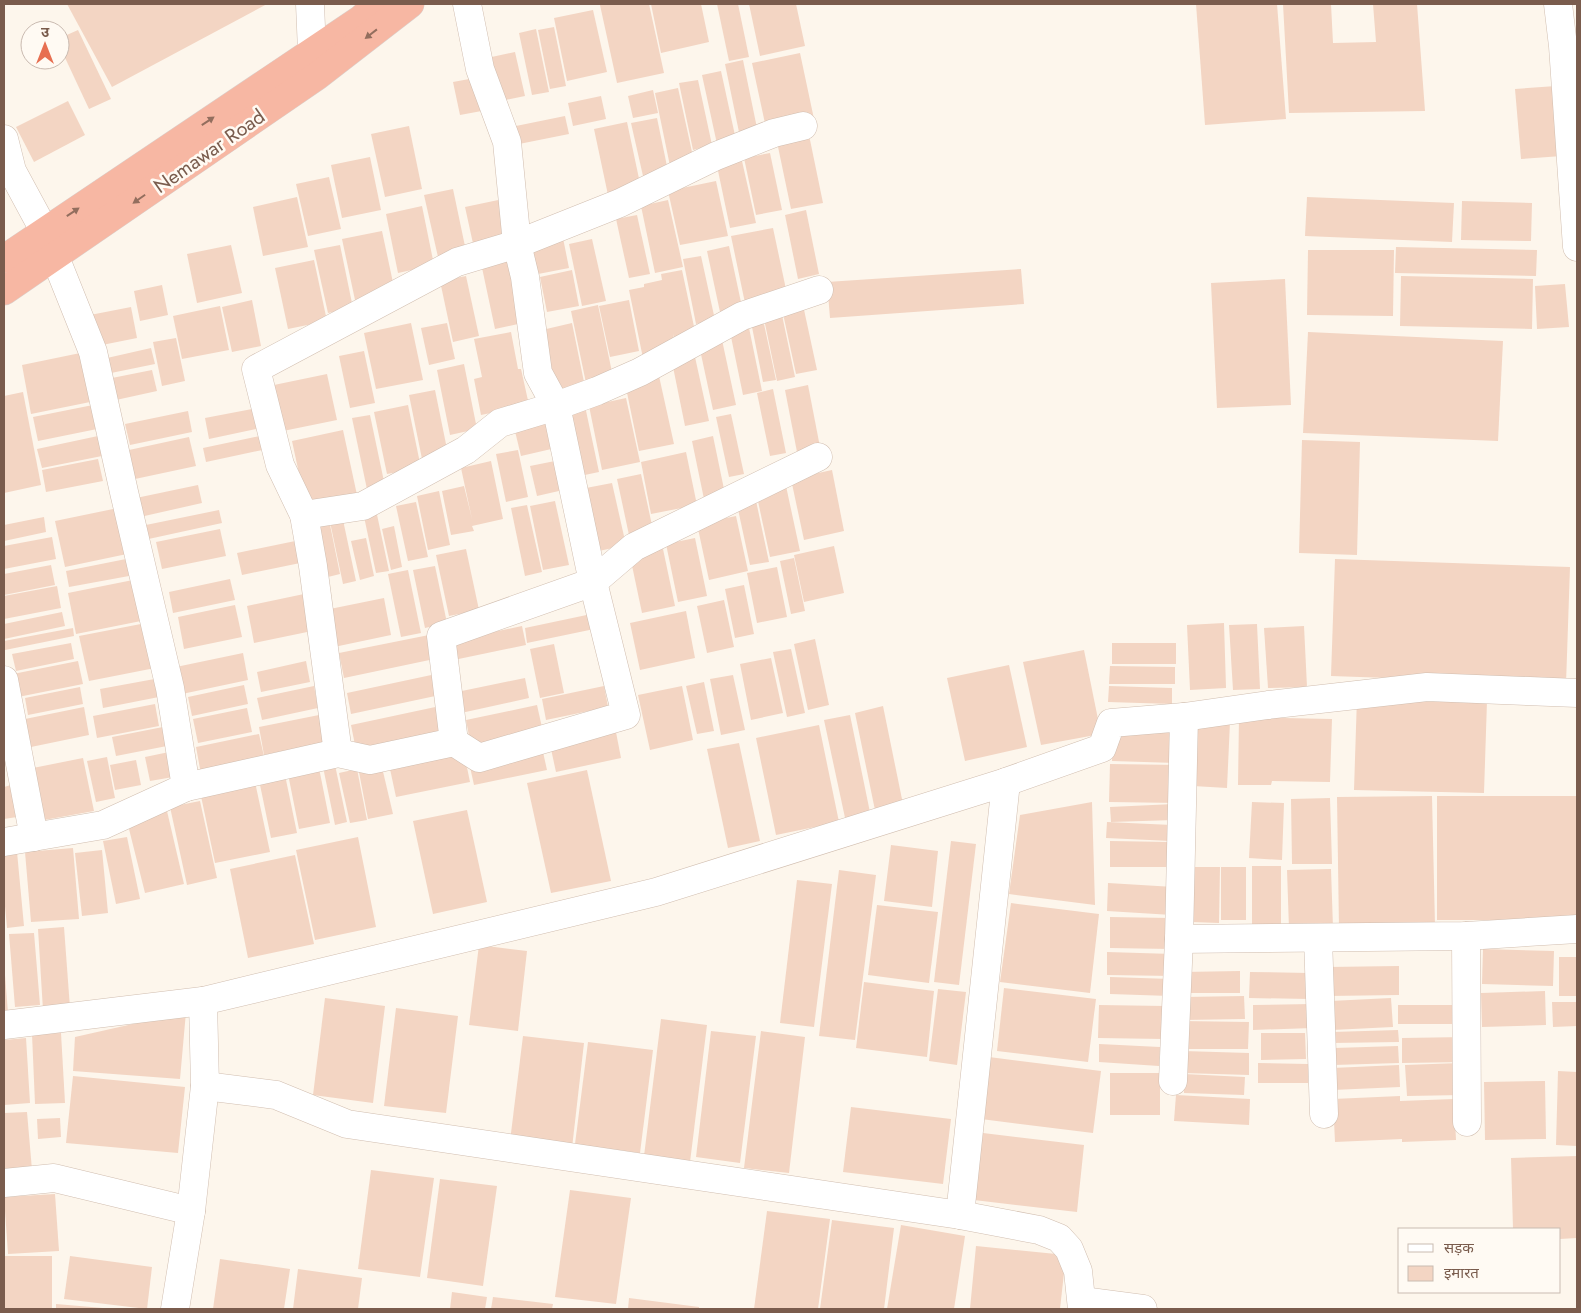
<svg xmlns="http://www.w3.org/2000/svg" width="1581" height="1313" viewBox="0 0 1581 1313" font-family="Jost,'Noto Sans Devanagari',sans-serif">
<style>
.building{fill:#f3d5c3}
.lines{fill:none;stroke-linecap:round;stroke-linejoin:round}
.minor-casing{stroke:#d1beb0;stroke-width:29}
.highway-casing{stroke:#dad1cd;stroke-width:29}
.minor{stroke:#fff;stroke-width:28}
.highway{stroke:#f7b7a3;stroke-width:28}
.oneway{fill:#936e5e}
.labels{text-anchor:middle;stroke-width:5;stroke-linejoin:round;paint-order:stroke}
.street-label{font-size:20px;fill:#7a5c4d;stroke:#fffaf3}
</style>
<rect width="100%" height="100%" fill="#fdf6ec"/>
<g class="building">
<polygon points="67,4 267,4 112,87"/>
<polygon points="606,4 649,4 664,73 617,83 600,5"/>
<polygon points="651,4 701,4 709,42 661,53"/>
<polygon points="717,4 738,4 749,57 729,61"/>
<polygon points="749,4 796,4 805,46 760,56"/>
<polygon points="1196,4 1277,4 1286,119 1205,125"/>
<polygon points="1283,4 1331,4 1333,43 1376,42 1373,4 1417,4 1425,111 1289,113"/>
<polygon points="593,10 607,72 567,81 554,18"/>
<polygon points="554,27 566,86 550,89 538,30"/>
<polygon points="536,29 549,92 532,95 519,33"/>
<polygon points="78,30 111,99 89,109 60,47 60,38"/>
<polygon points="515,52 525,96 496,102 487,58"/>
<polygon points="800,53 814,119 766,128 752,63"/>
<polygon points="743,60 758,133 740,137 725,64"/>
<polygon points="721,71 736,140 717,144 702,75"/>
<polygon points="480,77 487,110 460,115 453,82"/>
<polygon points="698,80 712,145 693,150 679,83"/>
<polygon points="1556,86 1562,156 1521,159 1515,89"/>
<polygon points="678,88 694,161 670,166 655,93"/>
<polygon points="653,90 658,113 633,118 628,96"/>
<polygon points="601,96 606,119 573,126 568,103"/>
<polygon points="68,101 85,135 34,162 16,127"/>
<polygon points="565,116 569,134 514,145 511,127"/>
<polygon points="657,118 668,171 643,176 631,123"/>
<polygon points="627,122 641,188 608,195 594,129"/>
<polygon points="409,126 422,189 385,197 371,134"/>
<polygon points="809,135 823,203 791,209 777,142"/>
<polygon points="770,153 782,210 756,215 744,158"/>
<polygon points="370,157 381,210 342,218 331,165"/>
<polygon points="742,161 756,223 730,228 717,166"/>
<polygon points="329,177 341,229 308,236 296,184"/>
<polygon points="716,181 728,236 680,245 668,191"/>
<polygon points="453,189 466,251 438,257 424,195"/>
<polygon points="297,197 308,247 263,256 253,207"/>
<polygon points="1307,197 1454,203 1452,242 1305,236"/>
<polygon points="503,199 512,241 474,248 465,207"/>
<polygon points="668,200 683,267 655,273 641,206"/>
<polygon points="1462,201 1532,203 1531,241 1461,240"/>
<polygon points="422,206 434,265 398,273 386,214"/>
<polygon points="806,210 819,274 798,279 785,215"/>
<polygon points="637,215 650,274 629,278 616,219"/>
<polygon points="773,228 787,294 745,303 731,236"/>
<polygon points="382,231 395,292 355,300 342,239"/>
<polygon points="563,238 569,268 533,275 527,245"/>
<polygon points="592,239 606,301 582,306 569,244"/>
<polygon points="231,245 242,293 197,303 187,254"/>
<polygon points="340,245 353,308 328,313 314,250"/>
<polygon points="729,246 742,307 720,312 707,251"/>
<polygon points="1396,247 1537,250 1536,276 1395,273"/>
<polygon points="1308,250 1394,250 1393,316 1307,315"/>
<polygon points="513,256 527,322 495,329 481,263"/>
<polygon points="701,256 715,320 696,324 683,259"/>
<polygon points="314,260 327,321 288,329 275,268"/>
<polygon points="1021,269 1024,304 830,318 827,282"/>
<polygon points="572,270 579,306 547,312 540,277"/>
<polygon points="682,270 696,336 675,340 673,334 675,344 644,363 629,290 644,287 644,284 662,280 661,274"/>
<polygon points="466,276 479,336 453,342 440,281"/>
<polygon points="1401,276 1533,279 1532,329 1400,326"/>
<polygon points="1285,279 1291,405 1217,408 1211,283"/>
<polygon points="1565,284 1569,327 1537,329 1535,286"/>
<polygon points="162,285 168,315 140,321 134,291"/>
<polygon points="252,300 261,346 232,352 222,307"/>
<polygon points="629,300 639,351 610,357 599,306"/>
<polygon points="598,305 613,377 586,383 571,311"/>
<polygon points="803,305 817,370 796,374 782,309"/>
<polygon points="220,306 229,350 182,359 173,316"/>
<polygon points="131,307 137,338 97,346 90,315"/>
<polygon points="782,315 795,377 777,381 764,319"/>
<polygon points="411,323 423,380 376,389 364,333"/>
<polygon points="447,323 455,359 429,365 421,328"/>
<polygon points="572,323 585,387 555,393 542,330"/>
<polygon points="748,323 762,391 743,395 729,327"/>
<polygon points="764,324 776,380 763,382 752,327"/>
<polygon points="511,332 518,369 521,369 529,405 481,415 474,379 482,377 474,339"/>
<polygon points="1308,332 1503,341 1498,441 1303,433"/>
<polygon points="176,338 185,381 162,386 153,342"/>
<polygon points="722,340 736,405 713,410 699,345"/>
<polygon points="151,348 155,364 111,373 107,358"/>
<polygon points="90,351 100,400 31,414 22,365"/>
<polygon points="364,351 375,403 350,408 339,356"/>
<polygon points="695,357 709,421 685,426 672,362"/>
<polygon points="464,364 477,429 450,435 437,370"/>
<polygon points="152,370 157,391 116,400 112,378"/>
<polygon points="327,374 337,420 283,431 274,385"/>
<polygon points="659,376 674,444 639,451 625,383"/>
<polygon points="808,385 820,447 797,452 785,390"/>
<polygon points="773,389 786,453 770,456 757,393"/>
<polygon points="435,390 448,454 422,459 409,395"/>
<polygon points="23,392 41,485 4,493 4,396"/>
<polygon points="626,398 640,462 602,470 589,406"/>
<polygon points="98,404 102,428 38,441 33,417"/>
<polygon points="408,405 421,468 387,474 374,412"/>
<polygon points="585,406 599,472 575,477 561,411"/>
<polygon points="257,408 261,428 209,439 205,418"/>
<polygon points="188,411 192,432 130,445 125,424"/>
<polygon points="731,414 744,474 729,477 716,417"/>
<polygon points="370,415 386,491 368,494 352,418"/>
<polygon points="554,419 560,447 521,456 514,427"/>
<polygon points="343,430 357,495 306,506 292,441"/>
<polygon points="264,435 267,449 206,462 203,448"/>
<polygon points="98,436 102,456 42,468 37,449"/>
<polygon points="713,436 725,494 704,499 692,441"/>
<polygon points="189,437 196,466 135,479 129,450"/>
<polygon points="1302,440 1360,442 1357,555 1299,553"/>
<polygon points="518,450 528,497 506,502 496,454"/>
<polygon points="686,452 697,505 651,514 641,462"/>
<polygon points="98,459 103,481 46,492 42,470"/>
<polygon points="565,459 572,488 537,496 530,466"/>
<polygon points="491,461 503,519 472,526 474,531 451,535 442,491 464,486 472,519 461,468"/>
<polygon points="832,470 844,531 804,540 791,479"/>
<polygon points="641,474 653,530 629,535 617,479"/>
<polygon points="612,483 626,545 599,551 586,488"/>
<polygon points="198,485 202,503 140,517 136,498"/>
<polygon points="786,486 800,551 770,557 756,492"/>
<polygon points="439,491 450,545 428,550 417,496"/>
<polygon points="755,496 769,562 750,565 736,500"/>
<polygon points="555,501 569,565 543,570 530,506"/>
<polygon points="416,502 428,557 408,561 396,506"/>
<polygon points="527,505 542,572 525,576 511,508"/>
<polygon points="118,508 127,554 65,567 55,521"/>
<polygon points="219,510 222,523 144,540 141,526"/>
<polygon points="376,510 389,571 376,573 363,512"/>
<polygon points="328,515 340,574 320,579 308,520"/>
<polygon points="736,516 748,571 709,580 697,524"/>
<polygon points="44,517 46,532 4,541 4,525"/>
<polygon points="343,520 356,581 343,584 330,522"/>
<polygon points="394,526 402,567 391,570 382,529"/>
<polygon points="220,529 226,556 162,569 156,542"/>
<polygon points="52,537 56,559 4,569 4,546"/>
<polygon points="366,538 374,576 360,580 351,541"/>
<polygon points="695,538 707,596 678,602 666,544"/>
<polygon points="305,539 310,561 242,575 237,553"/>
<polygon points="834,546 844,593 804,602 794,555"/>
<polygon points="466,549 479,610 449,616 436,555"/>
<polygon points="663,549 675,606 642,613 630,556"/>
<polygon points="794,558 805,611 791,614 780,561"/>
<polygon points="126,559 129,576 69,587 66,571"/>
<polygon points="1335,559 1570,567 1566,684 1331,676"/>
<polygon points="51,565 55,585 4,595 4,574"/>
<polygon points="435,566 447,623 425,628 413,570"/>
<polygon points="777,567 787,617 757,623 747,573"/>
<polygon points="408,570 421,633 401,637 388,574"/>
<polygon points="230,579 235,600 173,613 169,592"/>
<polygon points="133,580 141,621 76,634 68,593"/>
<polygon points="744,585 754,634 735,638 725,589"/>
<polygon points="57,586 61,608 4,619 4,596"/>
<polygon points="304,594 312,631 254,643 247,606"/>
<polygon points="384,598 391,635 334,647 325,610"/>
<polygon points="724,600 734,647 707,653 697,606"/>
<polygon points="235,605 242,637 184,649 178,617"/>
<polygon points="686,611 695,658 640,670 630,623"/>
<polygon points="62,612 65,626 4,639 4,624"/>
<polygon points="596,613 599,628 527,643 525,628"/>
<polygon points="146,623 155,668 89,681 79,636"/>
<polygon points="1224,623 1226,688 1190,690 1187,625"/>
<polygon points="1257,624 1260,689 1233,690 1229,625"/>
<polygon points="522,626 526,645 449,661 445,642"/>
<polygon points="1304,626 1307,687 1268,688 1264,628"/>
<polygon points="73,628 74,636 5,650 4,641"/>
<polygon points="434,634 439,658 344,678 339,653"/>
<polygon points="815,639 829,705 808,710 794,644"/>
<polygon points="71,643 74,659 16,671 12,654"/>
<rect x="1112" y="643" width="64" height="21"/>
<polygon points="554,644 564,693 540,698 530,649"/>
<polygon points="791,649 805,713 787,717 773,652"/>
<polygon points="1084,650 1101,734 1041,745 1023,662"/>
<polygon points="243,653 248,680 182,694 176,667"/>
<polygon points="771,658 783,713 751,720 740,664"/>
<polygon points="78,661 83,684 18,697 13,674"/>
<polygon points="306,661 310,682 261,692 257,672"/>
<polygon points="1009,665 1027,747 965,761 947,678"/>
<polygon points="1110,666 1175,667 1175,684 1109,684"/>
<polygon points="436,674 440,695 351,714 347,693"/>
<polygon points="733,675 745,730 721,735 710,679"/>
<polygon points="160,678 164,696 103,708 100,689"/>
<polygon points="525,678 529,698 461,713 457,692"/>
<polygon points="704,682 714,731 697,734 686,686"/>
<polygon points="244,685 248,704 192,716 188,697"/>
<polygon points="314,686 318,708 262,720 257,698"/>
<polygon points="604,686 608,707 546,720 542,699"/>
<polygon points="682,686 693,740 650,750 638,695"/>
<polygon points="1109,686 1172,688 1172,704 1108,702"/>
<polygon points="80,687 83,704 28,715 25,698"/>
<polygon points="1357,697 1487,701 1484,793 1354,790"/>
<polygon points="155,704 159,726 97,738 93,716"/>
<polygon points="537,705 543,732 471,747 466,720"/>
<polygon points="440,706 446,732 356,750 351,725"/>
<polygon points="883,706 904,809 876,815 855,713"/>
<polygon points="84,707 89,735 31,747 25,719"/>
<polygon points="247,708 252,732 198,743 193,719"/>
<polygon points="329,713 334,740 264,755 259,727"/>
<polygon points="850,715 872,822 847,827 824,720"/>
<polygon points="1239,717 1332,719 1330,782 1272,781 1271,785 1238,785"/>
<polygon points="1196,720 1230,722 1227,788 1193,786"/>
<polygon points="819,725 839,822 776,835 756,738"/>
<polygon points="168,726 172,745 116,756 112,737"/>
<polygon points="615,727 621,758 556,772 549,740"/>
<polygon points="1113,731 1176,733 1176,763 1112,761"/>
<polygon points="259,734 265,761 201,774 196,747"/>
<polygon points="739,743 760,841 728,848 707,749"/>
<polygon points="174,751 179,776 150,781 145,757"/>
<polygon points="543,752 547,770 474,785 470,767"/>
<polygon points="464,753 470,782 396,797 390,769"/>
<polygon points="107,757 115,798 96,802 87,761"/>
<polygon points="83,758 94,811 44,820 33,768"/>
<polygon points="136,760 141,785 115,790 110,765"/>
<polygon points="318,763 330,823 299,829 287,769"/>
<polygon points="381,763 393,814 368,819 358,767"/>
<polygon points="1110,764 1179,765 1178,803 1109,802"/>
<polygon points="335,765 347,822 335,825 323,767"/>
<polygon points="357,769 367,820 350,823 339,773"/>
<polygon points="587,770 611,881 551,893 527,783"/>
<polygon points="285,775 297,833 271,838 259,780"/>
<polygon points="255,782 270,852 215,863 201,796"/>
<polygon points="11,785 17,817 4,819 4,787"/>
<polygon points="1432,796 1435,926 1339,929 1337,797"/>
<rect x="1437" y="796" width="140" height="124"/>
<polygon points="1330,798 1332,864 1292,864 1291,799"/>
<polygon points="200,801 217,878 187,885 170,807"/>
<polygon points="1092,802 1095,905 1009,894 1020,815"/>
<polygon points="1252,802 1284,803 1282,860 1249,858"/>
<polygon points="1174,804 1174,820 1111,822 1110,807"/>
<polygon points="467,810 487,902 433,914 413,821"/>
<polygon points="167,811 184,884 145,893 127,821"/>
<polygon points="1107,822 1172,825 1171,841 1106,838"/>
<polygon points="127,837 140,899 116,904 103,841"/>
<polygon points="358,837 376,927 315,940 296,850"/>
<polygon points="951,841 976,844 959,985 934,982"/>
<polygon points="1110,841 1169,842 1169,867 1110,867"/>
<polygon points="891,845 938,851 932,907 884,901"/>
<polygon points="73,848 79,919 31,922 25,852"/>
<polygon points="102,850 108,913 82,916 75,853"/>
<polygon points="17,852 24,926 7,928 4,896 4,853"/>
<polygon points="295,855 314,944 248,958 230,869"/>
<rect x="1252" y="866" width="29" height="59"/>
<polygon points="1193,867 1220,867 1219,923 1192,922"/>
<rect x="1221" y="867" width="25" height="53"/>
<polygon points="1331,869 1333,928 1289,929 1287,870"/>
<polygon points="839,870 876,875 855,1040 819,1036"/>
<polygon points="797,880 832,884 814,1027 780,1023"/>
<polygon points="1108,883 1174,887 1172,915 1107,911"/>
<polygon points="1011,903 1099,914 1090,993 1000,982"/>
<polygon points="877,905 938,912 929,983 868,975"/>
<polygon points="1110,917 1171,918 1171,949 1110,948"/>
<polygon points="64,927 70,1008 43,1010 38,929"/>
<polygon points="34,933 40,1005 15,1007 9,934"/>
<polygon points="479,945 527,951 518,1031 469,1025"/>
<polygon points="1483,949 1554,951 1553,986 1482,984"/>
<polygon points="1107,952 1173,954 1173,976 1107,975"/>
<rect x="1559" y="957" width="18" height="39"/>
<polygon points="1399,966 1399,995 1328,996 1328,967"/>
<polygon points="1240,971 1240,993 1183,993 1183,972"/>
<polygon points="1250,972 1309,973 1309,999 1249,998"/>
<polygon points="4,975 5,975 8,1013 4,1014"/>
<polygon points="1110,977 1171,979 1170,996 1110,994"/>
<polygon points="864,982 934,991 927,1057 856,1048"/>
<polygon points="1004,988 1096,999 1088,1062 997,1051"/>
<polygon points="938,989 966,992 957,1065 929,1061"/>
<polygon points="1545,991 1546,1025 1482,1027 1481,993"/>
<polygon points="1244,996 1245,1019 1184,1020 1184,997"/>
<polygon points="325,998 385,1006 373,1103 313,1095"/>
<polygon points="1391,998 1393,1027 1332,1030 1330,1001"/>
<polygon points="1552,1002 1577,1002 1577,1026 1553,1027"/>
<polygon points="1311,1004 1312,1028 1253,1030 1253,1005"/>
<polygon points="1099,1005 1165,1006 1164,1039 1098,1038"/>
<rect x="1398" y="1005" width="64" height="19"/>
<polygon points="396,1008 458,1016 446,1113 384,1106"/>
<polygon points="186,1012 180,1079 73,1071 75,1037"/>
<polygon points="661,1019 707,1025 690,1162 644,1156"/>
<polygon points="1181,1021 1249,1022 1248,1049 1181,1049"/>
<polygon points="1398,1030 1399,1042 1332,1043 1332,1032"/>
<polygon points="711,1031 756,1036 740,1163 696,1157"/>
<polygon points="761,1031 805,1037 789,1173 744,1168"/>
<polygon points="61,1033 65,1103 35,1104 32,1034"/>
<polygon points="1261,1033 1305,1033 1306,1059 1261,1060"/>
<polygon points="523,1036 584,1043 572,1148 510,1141"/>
<polygon points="1465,1037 1465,1062 1402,1063 1402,1038"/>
<polygon points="26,1038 30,1103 4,1105 4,1040"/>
<polygon points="588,1042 653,1050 640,1153 575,1144"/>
<polygon points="1099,1044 1160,1047 1159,1066 1099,1062"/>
<polygon points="1398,1046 1399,1063 1334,1065 1334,1048"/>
<polygon points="1183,1051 1249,1053 1249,1075 1183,1073"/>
<polygon points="989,1057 1101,1071 1093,1133 981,1119"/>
<polygon points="1258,1063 1308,1064 1308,1083 1258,1083"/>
<polygon points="1460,1063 1462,1095 1407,1096 1405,1065"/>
<polygon points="1399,1065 1400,1087 1333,1090 1332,1068"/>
<polygon points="1558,1071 1577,1072 1577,1146 1556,1145"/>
<rect x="1110" y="1073" width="50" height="42"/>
<polygon points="1184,1074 1245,1077 1244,1095 1184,1093"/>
<polygon points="73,1076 185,1087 178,1153 66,1143"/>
<polygon points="1545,1081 1546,1139 1485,1140 1484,1082"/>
<polygon points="1176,1095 1250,1099 1249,1125 1174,1121"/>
<polygon points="1400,1096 1400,1101 1454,1099 1456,1140 1402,1142 1402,1139 1335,1142 1333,1099"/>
<polygon points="851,1107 951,1119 943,1184 843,1172"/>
<polygon points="27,1112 32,1170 4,1172 4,1113"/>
<polygon points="60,1118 61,1137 38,1139 37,1119"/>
<polygon points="983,1133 1084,1145 1077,1212 974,1200"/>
<polygon points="1577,1156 1577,1238 1560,1239 1560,1229 1513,1229 1511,1158"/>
<polygon points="371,1170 434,1178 420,1277 358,1269"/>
<polygon points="440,1179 497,1186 483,1286 427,1278"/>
<polygon points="570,1190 631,1198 616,1304 555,1297"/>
<polygon points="55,1194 59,1251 8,1254 4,1197"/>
<polygon points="767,1211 830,1219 818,1309 754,1309"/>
<polygon points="832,1220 894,1228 884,1309 820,1309"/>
<polygon points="901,1225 965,1236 954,1309 887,1309"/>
<polygon points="976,1246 1066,1255 1060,1309 970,1309"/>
<rect x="4" y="1256" width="48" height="53"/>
<polygon points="70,1256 152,1267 147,1309 64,1299"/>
<polygon points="220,1259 290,1269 284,1309 213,1309"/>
<polygon points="298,1269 362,1278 358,1309 293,1309"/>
<polygon points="452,1292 487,1297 485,1309 450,1309"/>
<polygon points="493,1297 553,1304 552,1309 491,1309"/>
<polygon points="629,1298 699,1307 699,1309 628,1309"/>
<polygon points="56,1304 103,1308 103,1309 56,1309"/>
</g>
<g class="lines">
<defs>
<g id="minor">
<polyline points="310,4 312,51"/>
<polyline points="467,4 480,69 507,142 517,244 525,277 538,373 556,406 593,582 634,547 818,457"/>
<polyline points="1558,4 1563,46 1577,247"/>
<polyline points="4,139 12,171 45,232 93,352 124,492 170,688 186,787 103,825 4,842"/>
<polyline points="304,515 363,506 466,450 500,423 556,406 597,391 640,372 742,316 819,290"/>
<polyline points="4,680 34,837"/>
<polyline points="338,753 313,566 304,515 280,465 256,369 457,262 517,244 620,203 716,156 774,133 803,126"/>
<polyline points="1006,782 1102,748 1111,723 1184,717 1268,705 1427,687 1577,693"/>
<polyline points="186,787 338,753 370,760 454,742 441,636 593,582 626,715 479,758 454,742"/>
<polyline points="1466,936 1467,1122"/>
<polyline points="1318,938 1324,1114"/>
<polyline points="1179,939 1466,936 1577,929"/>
<polyline points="4,1025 203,1001"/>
<polyline points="1173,1081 1179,939 1184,717"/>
<polyline points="205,1086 276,1095 347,1124 960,1215 1039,1230 1059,1238 1069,1249 1078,1271 1082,1309"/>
<polyline points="4,1183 54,1178 191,1211"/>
<polyline points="1082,1301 1143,1309"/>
<polyline points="175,1309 191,1211 205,1086 203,1001 656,892 1006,782 960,1215"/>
</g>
<g id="highway">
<polyline points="4,259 361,19 378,4"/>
<polyline points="4,291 317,76 410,4"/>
</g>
</defs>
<use href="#minor" class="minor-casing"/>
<use href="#highway" class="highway-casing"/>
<use href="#minor" class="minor"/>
<use href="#highway" class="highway"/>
</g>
<defs><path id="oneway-solid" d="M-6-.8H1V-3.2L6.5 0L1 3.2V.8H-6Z" transform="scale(1.25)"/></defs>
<g class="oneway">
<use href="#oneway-solid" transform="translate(371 34) rotate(142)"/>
<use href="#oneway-solid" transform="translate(208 121) rotate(-34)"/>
<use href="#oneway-solid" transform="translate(139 199) rotate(145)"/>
<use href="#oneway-solid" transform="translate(73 212) rotate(-34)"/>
</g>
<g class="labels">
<g class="street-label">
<text transform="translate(209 151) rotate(-35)" y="7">Nemawar Road</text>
</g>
</g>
<rect width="1581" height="1313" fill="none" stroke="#7a5c4d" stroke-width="10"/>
<rect x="1398" y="1228" width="162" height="65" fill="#fffaf3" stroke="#cabbb1"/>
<rect x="1408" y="1244" width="25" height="8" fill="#ffffff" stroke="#cabbb1"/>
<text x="1444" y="1253" font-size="15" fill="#7a5c4d">सड़क</text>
<rect x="1408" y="1266" width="25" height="15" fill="#f3d5c3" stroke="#cabbb1"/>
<text x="1444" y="1278" font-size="15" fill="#7a5c4d">इमारत</text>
<g transform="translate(45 45)"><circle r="24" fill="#fffaf3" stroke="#cabbb1"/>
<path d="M0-4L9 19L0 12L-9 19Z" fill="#e76f51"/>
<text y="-8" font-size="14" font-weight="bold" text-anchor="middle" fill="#7a5c4d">उ</text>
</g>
</svg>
